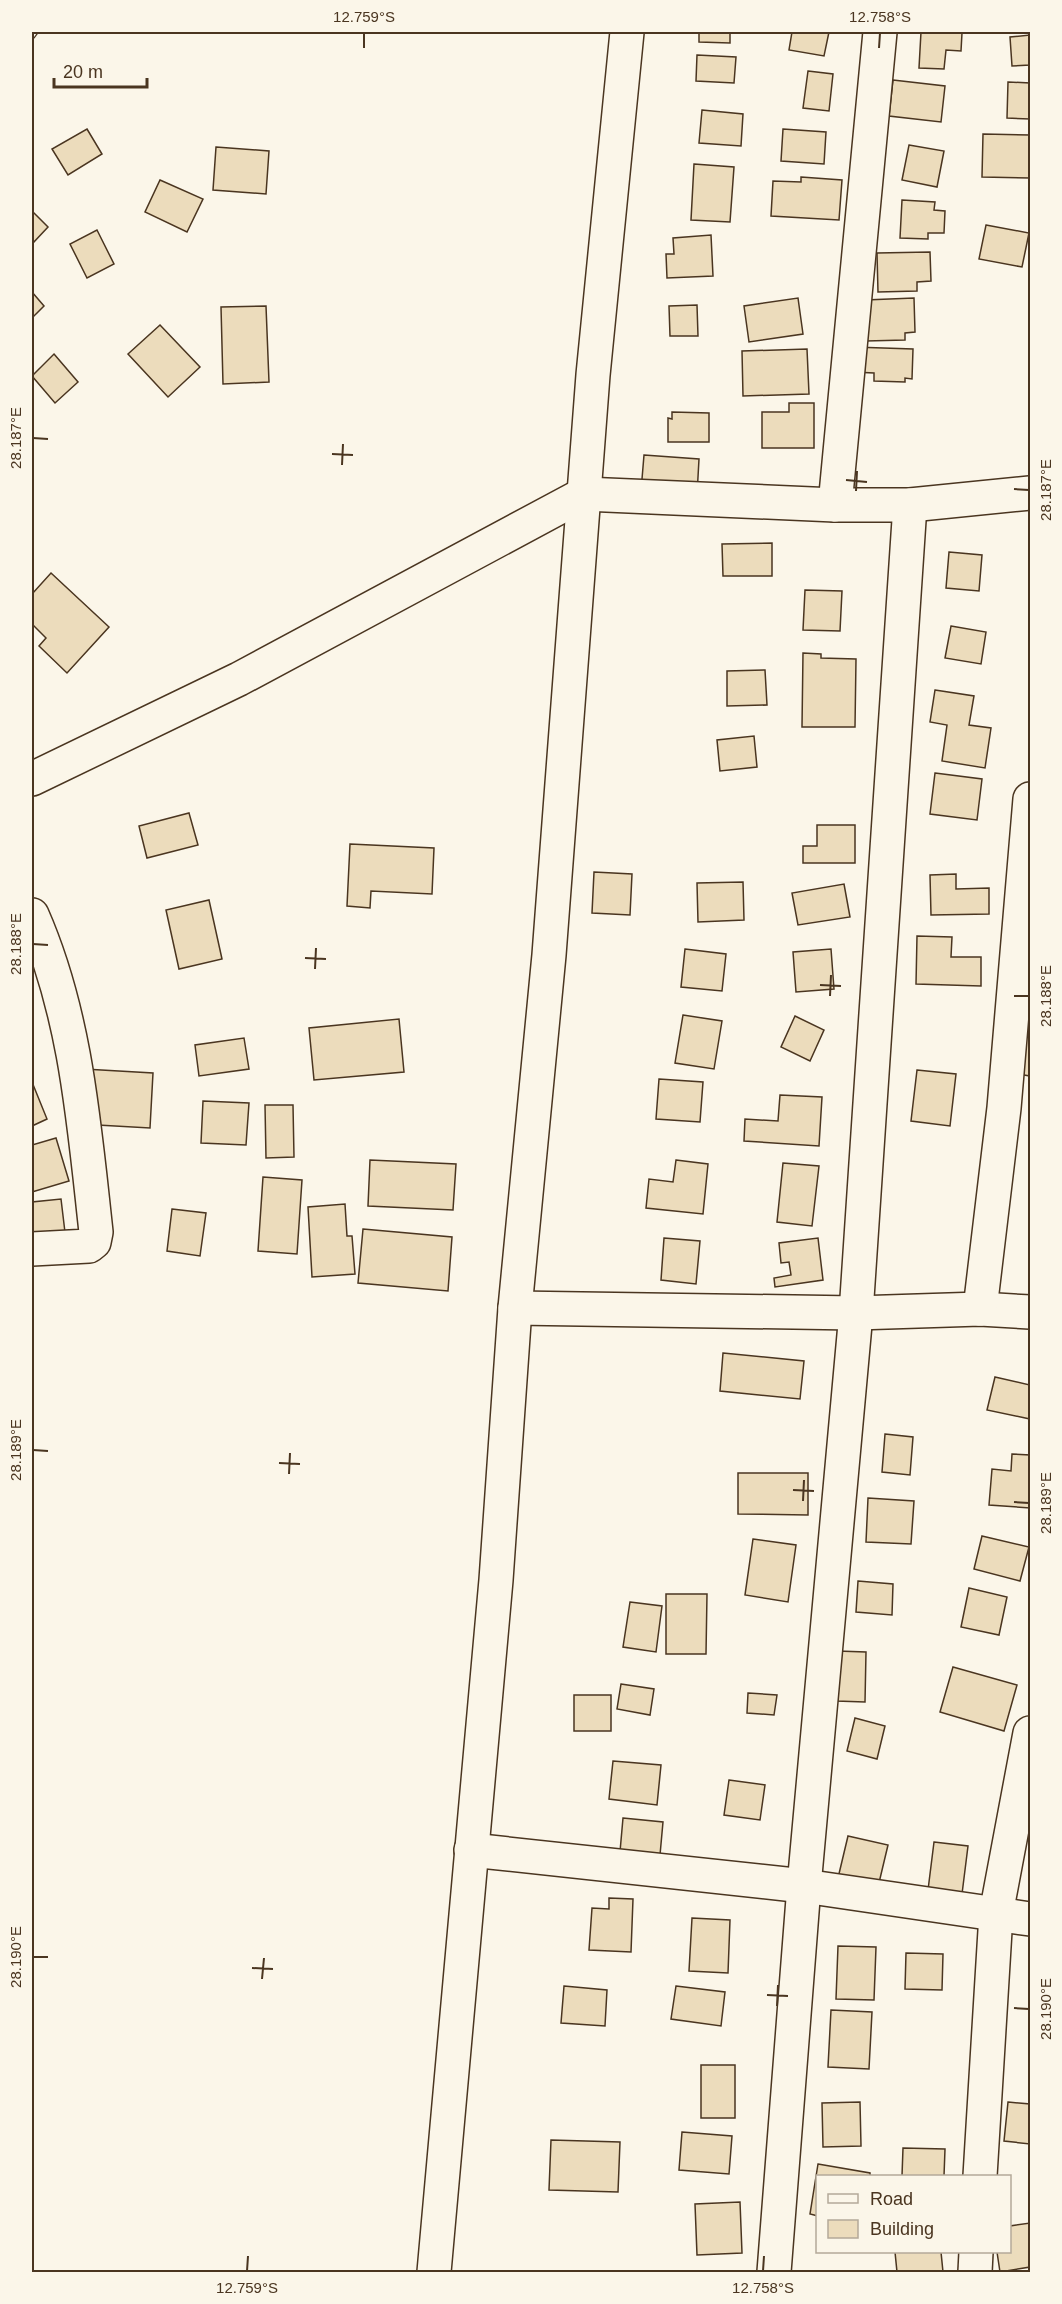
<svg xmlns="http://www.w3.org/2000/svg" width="1062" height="2304" viewBox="0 0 1062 2304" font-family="Arial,sans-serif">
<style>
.building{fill:#ecdcbc;stroke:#4a3520;stroke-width:1.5}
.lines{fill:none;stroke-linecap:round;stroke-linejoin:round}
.minor-casing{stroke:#4a3520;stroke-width:36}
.minor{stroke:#fbf6e9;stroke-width:33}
.rail-casing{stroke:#4a3520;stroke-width:7}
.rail{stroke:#fbf6e9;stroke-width:4.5;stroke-dasharray:14;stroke-linecap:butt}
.ticks{fill:none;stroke:#4a3520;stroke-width:2}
.neatline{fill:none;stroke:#4a3520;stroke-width:2}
.ticks-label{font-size:15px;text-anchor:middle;fill:#4a3520}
</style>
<rect width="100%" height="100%" fill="#fbf6e9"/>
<g class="building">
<polygon points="699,32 730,32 730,43 699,42"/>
<polygon points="792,32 829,32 824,56 789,50"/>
<polygon points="921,32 962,33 961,51 946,50 944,69 919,68"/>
<polygon points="1030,35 1030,65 1012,66 1010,37"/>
<polygon points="697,55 736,57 734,83 696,81"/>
<polygon points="808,71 833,74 829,111 803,108"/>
<polygon points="893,80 945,86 941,122 889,116"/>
<polygon points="1008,82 1030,83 1030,119 1007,118"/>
<polygon points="702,110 743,114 741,146 699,143"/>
<polygon points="87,129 102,154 68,175 52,149"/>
<polygon points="783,129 826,132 824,164 781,161"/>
<polygon points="983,134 1030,135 1030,178 982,177"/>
<polygon points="909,145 944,151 937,187 902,180"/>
<polygon points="216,147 269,151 266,194 213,190"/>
<polygon points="694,164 734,167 730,222 691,220"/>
<polygon points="801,177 842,180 839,220 771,216 773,181 801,182"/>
<polygon points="160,180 203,199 187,232 145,212"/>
<polygon points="902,200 935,202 934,210 945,211 944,233 928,233 928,239 900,238"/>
<polygon points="32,211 48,227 32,244"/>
<polygon points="986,225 1029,233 1022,267 979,259"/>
<polygon points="97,230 114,264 87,278 70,244"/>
<polygon points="711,235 713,276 667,278 666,254 674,254 673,238"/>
<polygon points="930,252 931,281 917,282 917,291 878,292 877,253"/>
<polygon points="32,292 44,306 32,318"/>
<polygon points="798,298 803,334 749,342 744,306"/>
<polygon points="914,298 915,332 905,333 905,340 866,341 865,300"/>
<polygon points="697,305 698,336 670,336 669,306"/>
<polygon points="266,306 269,382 223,384 221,307"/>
<polygon points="160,325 200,367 168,397 128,354"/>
<polygon points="853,347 913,349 912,379 905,378 905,382 874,381 874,373 853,372"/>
<polygon points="807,349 809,394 743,396 742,351"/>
<polygon points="54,354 78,382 55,403 32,376"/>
<polygon points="789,403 814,403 814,448 762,448 762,412 789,412"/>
<polygon points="672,412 709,413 709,442 668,442 668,418 672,419"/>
<polygon points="644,455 699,459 697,495 641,491"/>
<polygon points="772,543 772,576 723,576 722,544"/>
<polygon points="949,552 982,555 979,591 946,588"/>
<polygon points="51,573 109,627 67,673 39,646 46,638 32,624 32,594"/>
<polygon points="805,590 842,591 840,631 803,630"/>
<polygon points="951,626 986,632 981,664 945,658"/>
<polygon points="803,653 821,654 821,658 856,659 855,727 802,727"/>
<polygon points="765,670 767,705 727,706 727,671"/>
<polygon points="935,690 974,696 969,725 991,728 985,768 942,761 947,725 930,722"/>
<polygon points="754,736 757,767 720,771 717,740"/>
<polygon points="935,773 982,779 977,820 930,814"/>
<polygon points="189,813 198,845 147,858 139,826"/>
<polygon points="817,825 855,825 855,863 803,863 803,846 817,846"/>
<polygon points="350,844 434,848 432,894 371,891 370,908 347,906"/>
<polygon points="594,872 632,874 630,915 592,913"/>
<polygon points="956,874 956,889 989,888 989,914 931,915 930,875"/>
<polygon points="743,882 744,920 698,922 697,883"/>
<polygon points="844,884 850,917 798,925 792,893"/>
<polygon points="209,900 222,959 179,969 166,910"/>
<polygon points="917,936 952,937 951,957 981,957 981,986 916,984"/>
<polygon points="685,949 726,954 722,991 681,987"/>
<polygon points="831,949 834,989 796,992 793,952"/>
<polygon points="1029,1008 1030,1008 1030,1076 1018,1074"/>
<polygon points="683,1015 722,1021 714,1069 675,1063"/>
<polygon points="795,1016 824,1030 810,1061 781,1047"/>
<polygon points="399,1019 404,1072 314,1080 309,1028"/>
<polygon points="244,1038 249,1069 199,1076 195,1045"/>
<polygon points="84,1069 153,1073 150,1128 80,1124"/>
<polygon points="917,1070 956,1074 950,1126 911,1121"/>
<polygon points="659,1079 703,1082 700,1122 656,1119"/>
<polygon points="32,1082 47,1119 32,1126"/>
<polygon points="780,1095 822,1097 819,1146 744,1141 745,1119 778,1121"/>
<polygon points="203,1101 249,1103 246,1145 201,1143"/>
<polygon points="265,1105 293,1105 294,1157 266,1158"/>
<polygon points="56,1138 69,1181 32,1192 32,1145"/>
<polygon points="370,1160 456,1164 453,1210 368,1206"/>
<polygon points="676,1160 708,1164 703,1214 646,1208 649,1179 673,1182"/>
<polygon points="783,1163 819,1166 812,1226 777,1222"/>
<polygon points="263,1177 302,1180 297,1254 258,1251"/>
<polygon points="61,1199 67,1249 32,1253 32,1202"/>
<polygon points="345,1204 347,1236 352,1236 355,1274 312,1277 308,1207"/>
<polygon points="172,1209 206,1213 200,1256 167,1251"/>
<polygon points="363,1229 452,1237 448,1291 358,1283"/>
<polygon points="664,1238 700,1241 696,1284 661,1280"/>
<polygon points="818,1238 823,1280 775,1287 774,1278 791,1275 789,1262 781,1263 779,1243"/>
<polygon points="723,1353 804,1361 800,1399 720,1391"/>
<polygon points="995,1377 1030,1385 1030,1419 987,1410"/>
<polygon points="885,1434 913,1437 910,1475 882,1472"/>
<polygon points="1012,1454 1030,1455 1030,1508 989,1505 992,1469 1011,1471"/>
<polygon points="738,1473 808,1473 808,1515 738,1514"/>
<polygon points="868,1498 914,1501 911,1544 866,1542"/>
<polygon points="982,1536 1029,1547 1020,1581 974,1569"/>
<polygon points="753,1539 796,1545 788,1602 745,1595"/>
<polygon points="858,1581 893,1584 892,1615 856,1612"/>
<polygon points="969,1588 1007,1597 999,1635 961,1627"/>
<polygon points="666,1594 707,1594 706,1654 666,1654"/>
<polygon points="630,1602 662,1606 656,1652 623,1647"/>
<polygon points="837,1651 866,1652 865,1702 836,1701"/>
<polygon points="953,1667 1017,1685 1004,1731 940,1712"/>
<polygon points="621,1684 654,1689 650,1715 617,1709"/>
<polygon points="748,1693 777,1695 774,1715 747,1713"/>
<rect x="574" y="1695" width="37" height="36"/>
<polygon points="855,1718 885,1726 877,1759 847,1751"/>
<polygon points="613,1761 661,1765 657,1805 609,1799"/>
<polygon points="729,1780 765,1785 760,1820 724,1815"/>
<polygon points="623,1818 663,1822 659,1866 619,1863"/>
<polygon points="848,1836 888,1845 878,1887 838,1878"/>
<polygon points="934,1842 968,1846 961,1902 927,1898"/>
<polygon points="609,1898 633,1899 631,1952 589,1950 592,1908 609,1909"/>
<polygon points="692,1918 730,1920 728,1973 689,1971"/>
<polygon points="838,1946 876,1947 874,2000 836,1999"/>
<polygon points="906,1953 943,1954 942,1990 905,1989"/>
<polygon points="564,1986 607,1990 605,2026 561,2023"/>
<polygon points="676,1986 725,1992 721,2026 671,2019"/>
<polygon points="831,2010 872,2012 869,2069 828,2067"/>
<rect x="701" y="2065" width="34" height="53"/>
<polygon points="860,2102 861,2146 823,2147 822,2103"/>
<polygon points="1008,2102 1030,2104 1030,2144 1004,2141"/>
<polygon points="682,2132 732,2136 729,2174 679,2170"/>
<polygon points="551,2140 620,2142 618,2192 549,2190"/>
<polygon points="903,2148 945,2149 944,2176 902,2176"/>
<polygon points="818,2164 870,2173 870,2176 818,2176 818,2216 810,2214"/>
<polygon points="740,2202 742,2253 697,2255 695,2204"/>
<polygon points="1030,2223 1030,2267 1000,2272 997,2252 1010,2252 1010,2226"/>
<polygon points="895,2252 941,2252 943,2272 897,2272"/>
</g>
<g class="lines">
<defs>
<g id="minor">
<polyline points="835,505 880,32"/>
<polyline points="910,505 1030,493"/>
<polyline points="32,779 239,679 584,494 835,505 910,505 856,1313 804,1886 774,2272"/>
<path d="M32,915C76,1015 84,1124 96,1232L94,1242L89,1246L32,1249"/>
<polyline points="515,1308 856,1313 980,1309 1030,1312"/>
<polyline points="980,1309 1004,1108 1030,799"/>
<polyline points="471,1850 804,1886 1030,1919"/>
<polyline points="980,2176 996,1914 1030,1733"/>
<polyline points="434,2272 496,1580 515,1308 549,955 593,375 627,32"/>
<polyline points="975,2272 976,2252"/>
</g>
</defs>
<use href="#minor" class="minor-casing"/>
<use href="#minor" class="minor"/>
<defs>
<polyline id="rail" points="32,36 35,32"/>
</defs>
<use href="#rail" class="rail-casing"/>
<use href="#rail" class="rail"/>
</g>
<path class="ticks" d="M364,48V33M879,48L880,33M33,438L48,439M332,454L353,455M342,465L343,444M846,480L867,482M1014,489L1029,490M856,491L857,471M33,944L48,945M305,958L326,959M315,969L316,948M820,985L841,986M830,996L831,975M1014,996H1029M33,1450L48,1451M279,1463L300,1464M289,1474L290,1453M793,1490L814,1491M803,1501L804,1480M1014,1502L1029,1503M33,1957H48M252,1968L273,1969M262,1979L264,1958M767,1995L788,1996M777,2006L778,1985M1014,2008L1029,2009M247,2271L248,2256M763,2271L764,2256"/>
<rect width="1062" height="2304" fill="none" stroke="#fbf6e9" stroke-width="66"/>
<rect x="816" y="2175" width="195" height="78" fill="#fbf6e9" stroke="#b4a999" stroke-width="1.5"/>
<rect x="828" y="2194" width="30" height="9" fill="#fbf6e9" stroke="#b4a999" stroke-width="1.5"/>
<text x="870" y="2205" font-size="18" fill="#4a3520">Road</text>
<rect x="828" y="2220" width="30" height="18" fill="#ecdcbc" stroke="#b4a999" stroke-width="1.5"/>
<text x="870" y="2235" font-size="18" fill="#4a3520">Building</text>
<path d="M54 78v9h93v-9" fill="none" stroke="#4a3520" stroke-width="3"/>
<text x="63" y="78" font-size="18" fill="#4a3520" stroke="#fbf6e9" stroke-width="4.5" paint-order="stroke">20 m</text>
<rect x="33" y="33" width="996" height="2238" class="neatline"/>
<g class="ticks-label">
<text x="364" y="22">12.759°S</text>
<text x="880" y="22">12.758°S</text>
<text transform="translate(16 438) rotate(-90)" y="5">28.187°E</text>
<text transform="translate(1046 490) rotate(-90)" y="5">28.187°E</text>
<text transform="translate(16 944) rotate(-90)" y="5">28.188°E</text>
<text transform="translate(1046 996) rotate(-90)" y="5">28.188°E</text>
<text transform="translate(16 1450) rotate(-90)" y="5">28.189°E</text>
<text transform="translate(1046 1503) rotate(-90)" y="5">28.189°E</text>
<text transform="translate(16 1957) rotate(-90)" y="5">28.190°E</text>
<text transform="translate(1046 2009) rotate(-90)" y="5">28.190°E</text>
<text x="247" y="2293">12.759°S</text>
<text x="763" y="2293">12.758°S</text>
</g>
</svg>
